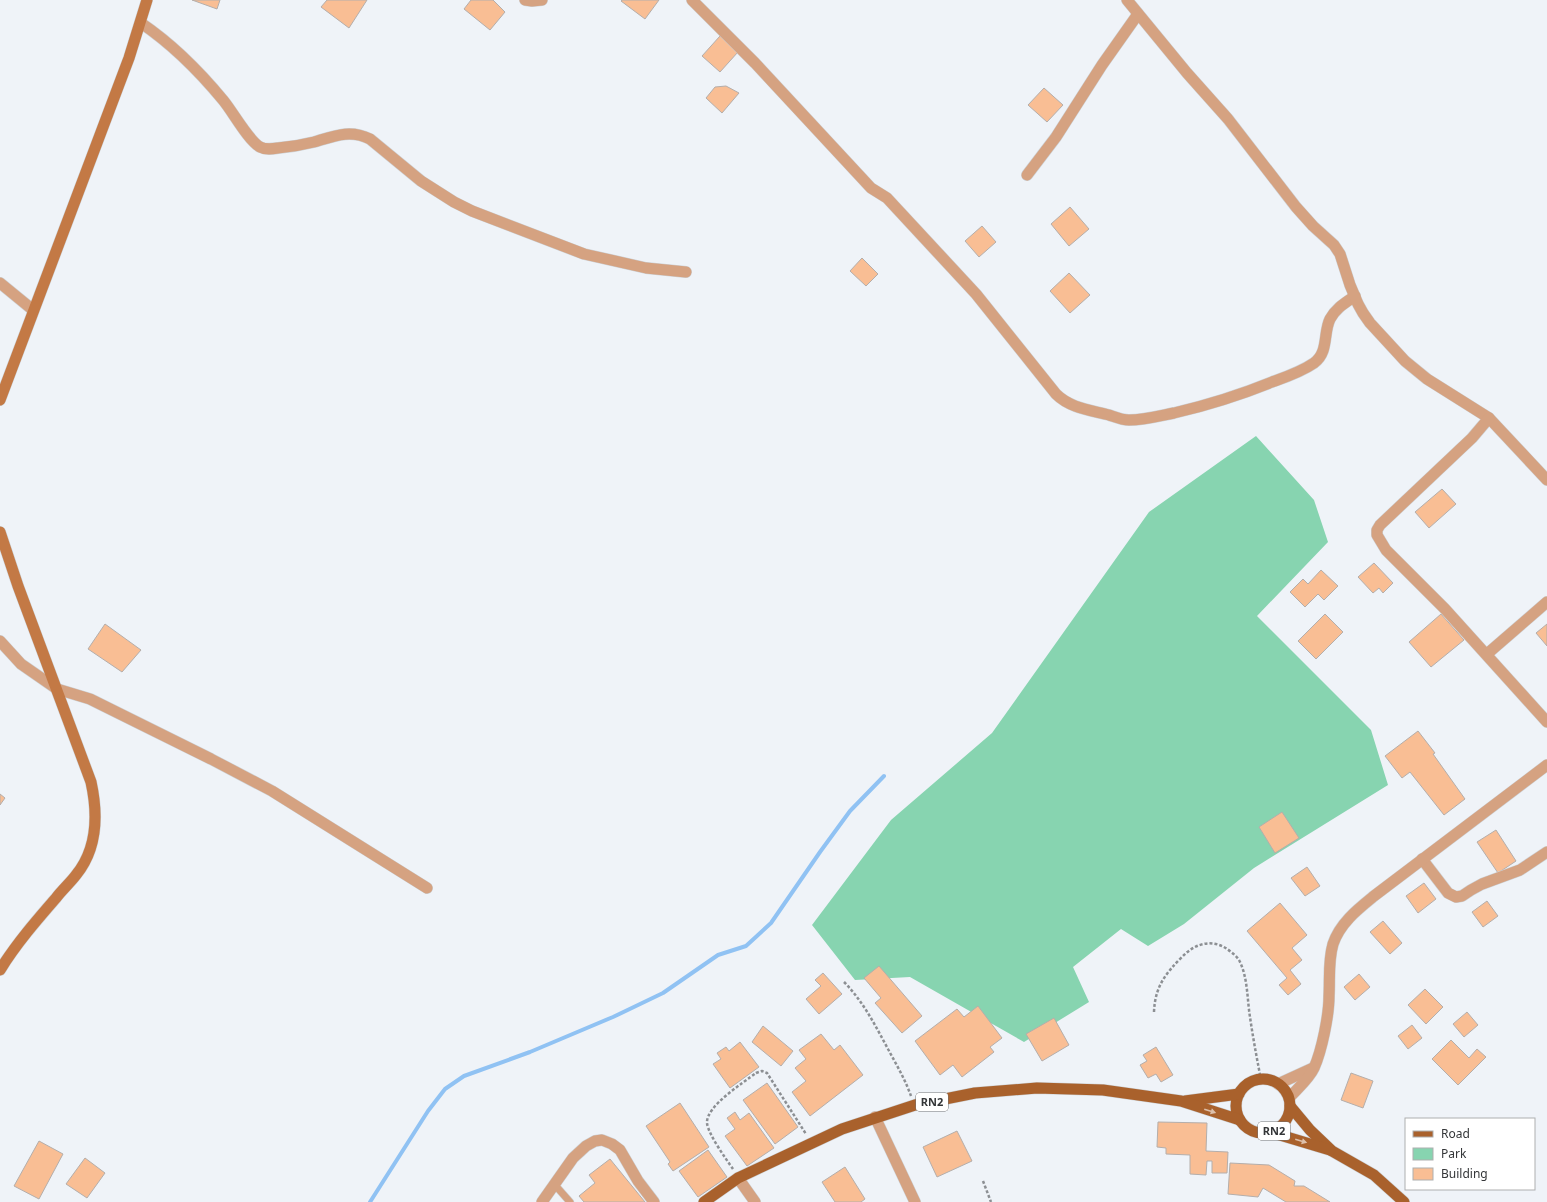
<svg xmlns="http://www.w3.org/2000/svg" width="1547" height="1202" viewBox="0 0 1547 1202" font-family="'Noto Sans',sans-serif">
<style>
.green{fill:#87d4b0}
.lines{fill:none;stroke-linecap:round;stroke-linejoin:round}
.stream{stroke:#90c2f3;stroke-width:4}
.building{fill:#f9be94;stroke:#b4aeab}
.service-casing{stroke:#cdd1d5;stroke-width:8}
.minor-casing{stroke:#cdd1d5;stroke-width:12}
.secondary-casing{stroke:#cdd1d5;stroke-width:12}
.primary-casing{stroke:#cdd1d5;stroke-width:12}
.path{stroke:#8c8f93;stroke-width:2.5;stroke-dasharray:3 2;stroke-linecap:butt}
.service{stroke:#d5a281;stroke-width:7}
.minor{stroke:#d5a281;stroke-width:11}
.secondary{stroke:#c37945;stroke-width:11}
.primary{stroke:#a9612c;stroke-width:11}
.oneway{fill:#ddc0ab}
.labels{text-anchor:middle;stroke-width:3;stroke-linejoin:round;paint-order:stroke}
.shield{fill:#fff;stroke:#717274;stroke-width:1}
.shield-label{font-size:11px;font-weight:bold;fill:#343638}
</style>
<rect width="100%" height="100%" fill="#eff3f8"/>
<polygon class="green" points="1256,436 1314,500 1328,542 1257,616 1371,730 1388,785 1254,868 1184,924 1148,946 1121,929 1073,967 1089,1002 1024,1042 910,977 855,980 812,925 891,820 992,733 1149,512"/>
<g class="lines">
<polyline class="stream" points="370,1202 428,1111 445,1089 464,1076 530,1052 613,1017 663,993 718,955 746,946 771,923 820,852 850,811 884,776"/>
</g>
<g class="building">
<polygon points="192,0 220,0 217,9"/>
<polygon points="327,0 367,0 349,28 321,7"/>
<polygon points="471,0 493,0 505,12 490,30 464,9"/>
<polygon points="622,0 659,0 645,19 621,1"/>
<polygon points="720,36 738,52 720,72 702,56"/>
<polygon points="726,86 739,93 722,113 706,98 715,87"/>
<polygon points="1044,88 1063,105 1047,122 1028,105"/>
<polygon points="1070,207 1089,229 1069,246 1051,224"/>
<polygon points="982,226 996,242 979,257 965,241"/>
<polygon points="862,258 878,274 866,286 850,271"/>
<polygon points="1069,273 1090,295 1070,313 1050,291"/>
<polygon points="1442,489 1456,504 1429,528 1415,512"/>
<polygon points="1374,563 1393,583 1383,593 1379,588 1373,593 1358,577"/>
<polygon points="1321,570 1338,586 1324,600 1318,594 1305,607 1290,592 1303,579 1308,584"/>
<polygon points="1325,614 1343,632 1316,659 1298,641"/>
<polygon points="1441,614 1464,640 1431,667 1409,642"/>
<polygon points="105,624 141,650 122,672 88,649"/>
<polygon points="1547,624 1547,646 1536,633"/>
<polygon points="1418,731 1435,753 1433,754 1465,799 1444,815 1410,772 1402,778 1385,756"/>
<polygon points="0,794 5,798 0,805"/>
<polygon points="1282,812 1299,838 1275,853 1259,827"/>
<polygon points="1496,830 1516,861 1498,873 1477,842"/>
<polygon points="1307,867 1320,886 1305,896 1291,878"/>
<polygon points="1424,883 1436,899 1418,913 1406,896"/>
<polygon points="1487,901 1498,916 1483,927 1472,912"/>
<polygon points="1280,903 1307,935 1292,948 1302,960 1290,970 1301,984 1288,995 1279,985 1287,978 1247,931"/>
<polygon points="1383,921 1402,943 1390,954 1370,932"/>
<polygon points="879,966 922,1016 902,1033 875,1003 881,998 864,978"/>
<polygon points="823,973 842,994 819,1014 806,999 821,986 815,980"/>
<polygon points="1359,974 1370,987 1355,1000 1344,987"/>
<polygon points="1425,989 1443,1007 1426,1024 1408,1005"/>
<polygon points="978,1006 1002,1038 990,1047 994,1052 962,1077 953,1065 940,1075 915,1041 957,1009 964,1017"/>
<polygon points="1467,1012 1478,1025 1464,1037 1453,1024"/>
<polygon points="1054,1018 1069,1045 1042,1061 1026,1034"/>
<polygon points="1412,1025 1422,1038 1408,1049 1398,1036"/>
<polygon points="763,1026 793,1051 781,1066 752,1042"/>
<polygon points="821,1034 834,1050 840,1045 863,1075 810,1116 792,1092 806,1081 795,1068 806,1059 799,1050"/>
<polygon points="1451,1040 1469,1058 1477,1049 1486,1057 1458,1085 1432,1059"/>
<polygon points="740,1042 759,1067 730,1088 713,1064 721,1059 717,1053 726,1047 729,1051"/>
<polygon points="1156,1047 1173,1075 1161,1082 1156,1074 1148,1078 1140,1065 1147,1061 1143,1055"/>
<polygon points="1351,1073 1373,1081 1363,1108 1341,1100"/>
<polygon points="767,1083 798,1127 775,1144 743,1100"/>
<polygon points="680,1103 709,1147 673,1171 668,1164 670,1162 646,1126"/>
<polygon points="735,1112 740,1120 749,1113 774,1148 747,1166 725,1136 735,1129 727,1118"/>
<polygon points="1158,1122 1207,1123 1206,1151 1228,1152 1227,1173 1212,1173 1212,1161 1207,1161 1206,1175 1190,1174 1190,1155 1166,1154 1166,1148 1157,1147"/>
<polygon points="957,1131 972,1161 937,1177 923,1147"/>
<polygon points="39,1141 63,1154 39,1199 14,1186"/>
<polygon points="708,1150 727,1177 698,1197 679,1171"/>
<polygon points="85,1158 105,1173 87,1198 66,1184"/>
<polygon points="610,1159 645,1202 584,1202 579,1196 595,1183 589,1175"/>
<polygon points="1230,1163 1269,1165 1295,1181 1294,1186 1304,1186 1330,1202 1286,1202 1263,1188 1258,1197 1228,1194"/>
<polygon points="845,1167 865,1199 861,1202 835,1202 822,1182"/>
</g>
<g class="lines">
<defs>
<polyline id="service" points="555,1185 570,1202"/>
<g id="minor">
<polyline points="525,0 532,1 542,0"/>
<path d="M692,0L755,63L871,188L887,198L976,294L1056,394C1070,408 1090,410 1109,415C1115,417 1122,420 1129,420C1144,420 1159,416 1174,413C1208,405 1240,395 1272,382C1286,377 1301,372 1314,363C1329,352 1323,333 1330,319C1336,308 1345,303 1355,296"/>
<polyline points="1127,0 1187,73 1228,119 1296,207 1313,226 1334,245 1340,254 1350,285 1358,304 1363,313 1370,323 1405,361 1427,379 1489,418 1547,480"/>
<path d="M141,23C172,44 199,71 223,100C233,112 248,140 260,147C266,150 272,149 278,148C290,147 302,145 314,142C334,136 350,129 370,139L421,181L454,202L472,211L584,254L646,268L686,272"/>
<polyline points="1027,175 1056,137 1102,65 1138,14"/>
<polyline points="0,283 33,310"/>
<polyline points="1489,418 1472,438 1380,525 1377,530 1377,535 1386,550 1445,609 1547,722"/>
<polyline points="0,641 21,664 57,689 90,699 211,759 272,791 427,888"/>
<polyline points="1487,654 1547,602"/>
<polyline points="1422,859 1448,893 1456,897 1462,896 1471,890 1482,884 1520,870 1547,852"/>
<polyline points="1278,1084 1313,1068"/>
<path d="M1289,1098C1297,1089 1309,1079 1314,1068C1322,1050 1329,1015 1329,996C1330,978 1328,961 1333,944C1340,923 1358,909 1374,896L1547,765"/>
<polyline points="875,1117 915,1202"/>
<polyline points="738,1178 755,1202"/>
<polyline points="542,1202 573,1158 586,1146 595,1141 602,1140 612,1144 620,1150 638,1181 654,1202"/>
</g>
<g id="secondary">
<polyline points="0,400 129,58 147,0"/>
<path d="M0,532L18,586L91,782C98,814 98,848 76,875C70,883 62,890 56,898C36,921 16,944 0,970"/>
</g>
<g id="primary">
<circle cx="1263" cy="1106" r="27"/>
<polyline points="1185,1101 1239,1094"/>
<polyline points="1290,1106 1310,1130 1332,1151 1374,1175 1404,1202"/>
<polyline points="1270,1132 1330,1150"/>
<polyline points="704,1202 738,1178 842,1129 915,1105 975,1093 1037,1088 1103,1090 1181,1101 1240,1120"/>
</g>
</defs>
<use href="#service" class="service-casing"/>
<use href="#minor" class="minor-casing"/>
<use href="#secondary" class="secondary-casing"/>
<use href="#primary" class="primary-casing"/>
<g class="path">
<path d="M844,982C863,1001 875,1025 888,1049C896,1064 905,1079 911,1096"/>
<path d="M1154,1012C1155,987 1165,974 1182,957C1196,942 1215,938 1231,952C1234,954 1237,957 1239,960C1248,977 1247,999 1250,1017C1253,1038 1257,1059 1261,1080"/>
<path d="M733,1169C726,1159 708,1134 707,1123C706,1106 743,1083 756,1073L762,1071L767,1073L806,1134"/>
<polyline points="983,1181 991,1202"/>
</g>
<use href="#service" class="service"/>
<use href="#minor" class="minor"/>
<use href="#secondary" class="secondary"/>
<use href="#primary" class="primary"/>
</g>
<defs><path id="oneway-solid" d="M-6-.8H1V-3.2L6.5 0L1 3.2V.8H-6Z"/></defs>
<g class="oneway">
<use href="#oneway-solid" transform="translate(1210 1111) rotate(17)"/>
<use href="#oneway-solid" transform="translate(1301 1141) rotate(16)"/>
</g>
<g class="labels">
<g class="shield">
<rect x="916" y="1093" width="32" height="18" rx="3"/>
<rect x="1258" y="1122" width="32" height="18" rx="3"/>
</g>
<g class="shield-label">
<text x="932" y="1106">RN2</text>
<text x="1274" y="1135">RN2</text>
</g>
</g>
<rect x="1405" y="1118" width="130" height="72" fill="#ffffff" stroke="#aeafaf"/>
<rect x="1413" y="1131" width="20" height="6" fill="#a9612c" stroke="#aeafaf"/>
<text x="1441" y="1138" font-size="12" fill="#343638">Road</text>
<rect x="1413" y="1148" width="20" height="12" fill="#87d4b0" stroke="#aeafaf"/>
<text x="1441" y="1158" font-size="12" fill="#343638">Park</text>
<rect x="1413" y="1168" width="20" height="12" fill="#f9be94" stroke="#aeafaf"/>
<text x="1441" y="1178" font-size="12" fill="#343638">Building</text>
</svg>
